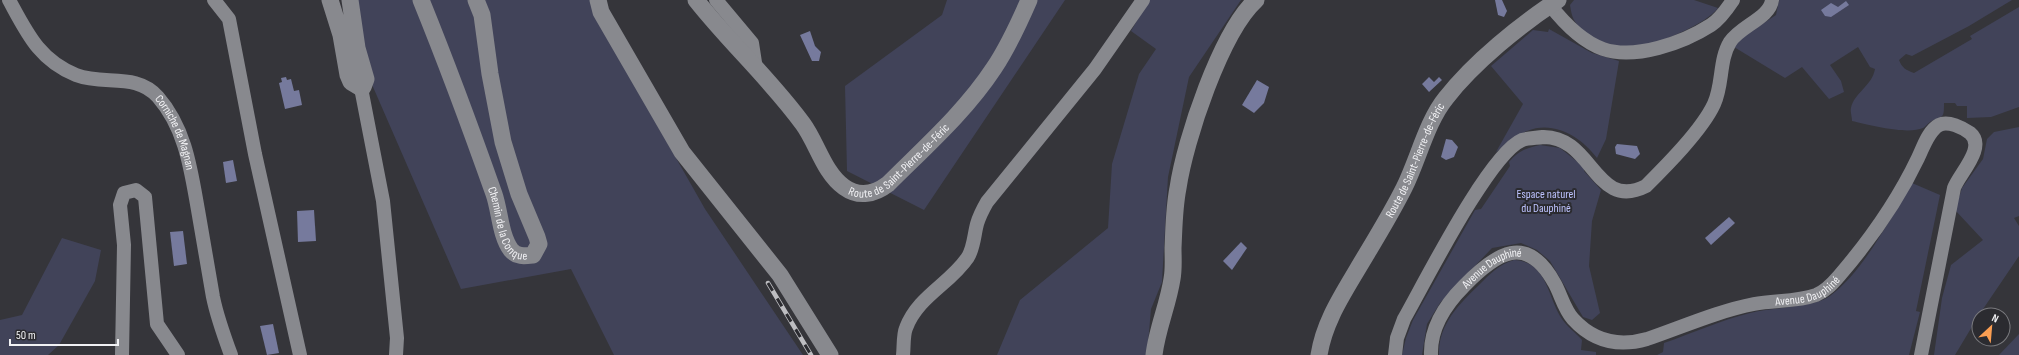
<svg xmlns="http://www.w3.org/2000/svg" width="2019" height="355" viewBox="0 0 2019 355" font-family="'Sofia Sans Condensed',sans-serif">
<style>
.green{fill:#414359}
.water{fill:#767a9d}
.lines{fill:none;stroke-linecap:round;stroke-linejoin:round}
.minor{stroke:#88898e;stroke-width:14}
.tertiary{stroke:#88898e;stroke-width:17}
.rail-casing{stroke:#bdbdc1;stroke-width:4.5}
.rail{stroke:#2b2b30;stroke-width:3;stroke-dasharray:9;stroke-linecap:butt}
.labels{text-anchor:middle;stroke-width:4;stroke-linejoin:round;paint-order:stroke}
.street-label{font-size:12px;fill:#f1f1f4;stroke:#2b2b30}
.park-label{font-size:12px;fill:#bec3ff;stroke:#2b2b30}
</style>
<rect width="100%" height="100%" fill="#35353a"/>
<g class="green">
<polygon points="354,0 591,0 593,12 705,209 803,355 614,355 571,269 461,289 353,41"/>
<polygon points="947,0 1065,0 924,210 847,171 845,86 942,15"/>
<polygon points="1149,0 1241,0 1189,77 1168,177 1162,282 1151,309 1147,355 997,355 1020,300 1108,228 1112,164 1139,74 1156,49 1131,31"/>
<path d="M1574,0H1694L1718,8C1706,24 1662,42 1642,46C1621,50 1588,42 1576,23C1572,18 1571,11 1570,5Z"/>
<path d="M1779,0H2012L1969,26L1912,56L1906,54L1899,60C1902,68 1906,70 1914,73L1972,39L1970,36L2019,7V107L1991,117L1967,118V106H1957L1955,103H1944C1944,120 1943,115 1930,122C1927,124 1925,127 1923,128C1907,135 1869,125 1852,121C1852,117 1850,111 1851,108C1854,93 1872,86 1875,69L1870,67L1858,47L1830,65L1841,81L1844,92L1829,99L1802,67L1785,78L1734,47L1741,38L1776,15Z"/>
<path d="M1549,29L1592,53L1619,61L1606,139L1597,158C1581,137 1554,120 1527,131C1516,135 1505,146 1496,152L1523,104L1491,66L1533,30L1548,32Z"/>
<polygon points="2019,127 2019,216 2014,218 2019,226 2019,256 1979,315 1955,355 1934,355 1942,298 1951,265 1983,240 1955,210 1962,188 1983,159 1987,139 1994,132"/>
<path d="M1540,145L1560,148L1584,167V171L1601,190L1592,221L1589,266L1600,313L1592,320L1583,317L1550,261L1537,250L1521,243L1492,248L1440,303L1427,324L1422,355H1402L1406,338L1413,320L1475,210L1481,209L1510,166L1509,162C1518,151 1526,148 1540,145Z"/>
<path d="M1912,183L1940,195L1916,311L1920,312L1909,355H1657L1663,352L1664,343C1693,333 1721,320 1750,313C1772,307 1813,308 1830,296C1865,270 1889,219 1912,183Z"/>
<polygon points="62,238 101,250 95,281 59,345 48,355 0,355 0,320 22,315"/>
<path d="M1514,260C1546,262 1547,293 1560,316C1565,325 1575,332 1582,340L1581,350L1596,352V355H1439C1438,325 1459,304 1479,285C1491,273 1498,265 1514,260Z"/>
<polygon points="2019,334 2019,355 1999,355"/>
</g>
<g class="water">
<polygon points="1495,0 1502,0 1507,11 1504,17 1498,15"/>
<polygon points="1846,1 1849,5 1831,17 1825,16 1821,10 1831,3 1838,7"/>
<polygon points="810,31 815,46 821,52 819,61 812,61 800,35"/>
<polygon points="286,77 287,80 291,79 294,91 299,90 302,105 285,109 279,83 282,82 281,78"/>
<polygon points="1429,77 1434,82 1439,77 1442,80 1429,92 1422,84"/>
<polygon points="1257,80 1269,87 1264,103 1254,113 1242,105"/>
<polygon points="1446,139 1452,140 1458,147 1454,157 1446,160 1441,157"/>
<polygon points="1617,144 1637,146 1640,154 1635,159 1616,154 1615,147"/>
<polygon points="233,160 237,181 226,183 223,162"/>
<polygon points="314,210 316,241 298,242 297,211"/>
<polygon points="1729,217 1735,223 1711,245 1705,238"/>
<polygon points="183,231 187,264 174,266 170,232"/>
<polygon points="1241,242 1247,248 1232,270 1223,261"/>
<polygon points="273,324 279,353 267,355 260,326"/>
</g>
<g class="lines">
<g class="minor">
<path id="s1" d="M9,0C27,33 39,60 76,75C104,86 136,72 158,97C186,129 191,171 198,210C203,239 208,268 213,297C217,317 224,336 231,355"/>
<polyline points="214,0 229,19 255,154 300,355"/>
<polyline points="716,0 752,43 756,69"/>
<path d="M1550,5C1564,23 1581,41 1603,49C1635,60 1683,43 1711,25C1720,19 1727,9 1733,0"/>
<polyline points="361,88 383,201 397,338 396,355"/>
<polyline points="122,355 124,245 120,205 124,193 136,190 145,197 157,324 178,355"/>
<path d="M903,355C904,347 903,335 906,328C918,296 950,284 968,257C974,247 974,235 977,224C979,217 983,209 987,202L1095,69L1143,0"/>
<path d="M1395,355L1397,338L1404,319C1424,284 1489,154 1522,140C1528,138 1537,138 1543,137C1593,136 1595,212 1646,186C1666,166 1702,130 1714,104C1723,85 1719,60 1730,42C1740,26 1770,18 1772,0"/>
<path id="s2" d="M1431,355C1430,328 1446,304 1464,286C1496,253 1527,232 1555,284C1561,295 1564,309 1573,319C1594,342 1619,347 1647,339C1682,327 1718,311 1754,304C1774,300 1797,302 1816,295C1826,291 1833,283 1839,276C1870,240 1898,200 1918,158C1923,148 1928,131 1939,125C1948,120 1963,128 1970,133C1987,147 1959,174 1954,188L1921,355"/>
</g>
<g class="tertiary">
<polyline points="330,0 341,35 348,75 351,82 361,88 363,87 366,79 357,48 350,0"/>
<path id="s3" d="M421,0C447,64 471,129 494,194C500,211 500,235 511,250C517,257 524,256 533,255L539,244L537,237L519,194L503,142L490,74L482,15L476,0"/>
<polyline points="598,0 601,12 682,152 780,275 830,355"/>
<path id="s4" d="M696,0C730,43 771,80 803,124C817,143 824,173 844,187C859,198 875,194 888,184C925,147 965,112 994,68C1008,47 1019,23 1029,0"/>
<path d="M1154,355C1157,329 1168,305 1172,279C1174,269 1173,258 1173,248C1174,228 1174,208 1178,188C1185,140 1221,32 1256,0"/>
<path id="s5" d="M1319,355C1324,323 1341,297 1357,270C1373,243 1390,216 1404,188C1418,160 1427,121 1446,98C1474,62 1520,25 1558,0"/>
</g>
<defs>
<polyline id="rail" points="768,283 811,355"/>
</defs>
<use href="#rail" class="rail-casing"/>
<use href="#rail" class="rail"/>
</g>
<g class="labels">
<g class="street-label">
<text dy="4" stroke="none"><textPath href="#s1" startOffset="230">Corniche de Magnan</textPath></text>
<text dy="4" stroke="none"><textPath href="#s4" startOffset="308">Route de Saint-Pierre-de-Féric</textPath></text>
<text dy="4" stroke="none"><textPath href="#s5" startOffset="218">Route de Saint-Pierre-de-Féric</textPath></text>
<text dy="4" stroke="none"><textPath href="#s3" startOffset="242">Chemin de la Conque</textPath></text>
<text dy="4" stroke="none"><textPath href="#s2" startOffset="113">Avenue Dauphiné</textPath></text>
<text dy="4" stroke="none"><textPath href="#s2" startOffset="484">Avenue Dauphiné</textPath></text>
</g>
<g class="park-label">
<text x="1546" y="198">Espace naturel<tspan x="1546" dy="14">du Dauphiné</tspan></text>
</g>
</g>
<g transform="translate(1991 327) rotate(26)"><circle r="19" fill="#2b2b30" stroke="#7a7a7e"/>
<path d="M0-3L7 15L0 10L-7 15Z" fill="#fb9e52"/>
<text y="-6" font-size="11" font-weight="bold" text-anchor="middle" fill="#f1f1f4">N</text>
</g>
<path d="M10 339v6h108v-6" fill="none" stroke="#f1f1f4" stroke-width="2"/>
<text x="16" y="339" font-size="12" fill="#f1f1f4" stroke="#2b2b30" stroke-width="3" paint-order="stroke">50 m</text>
</svg>
